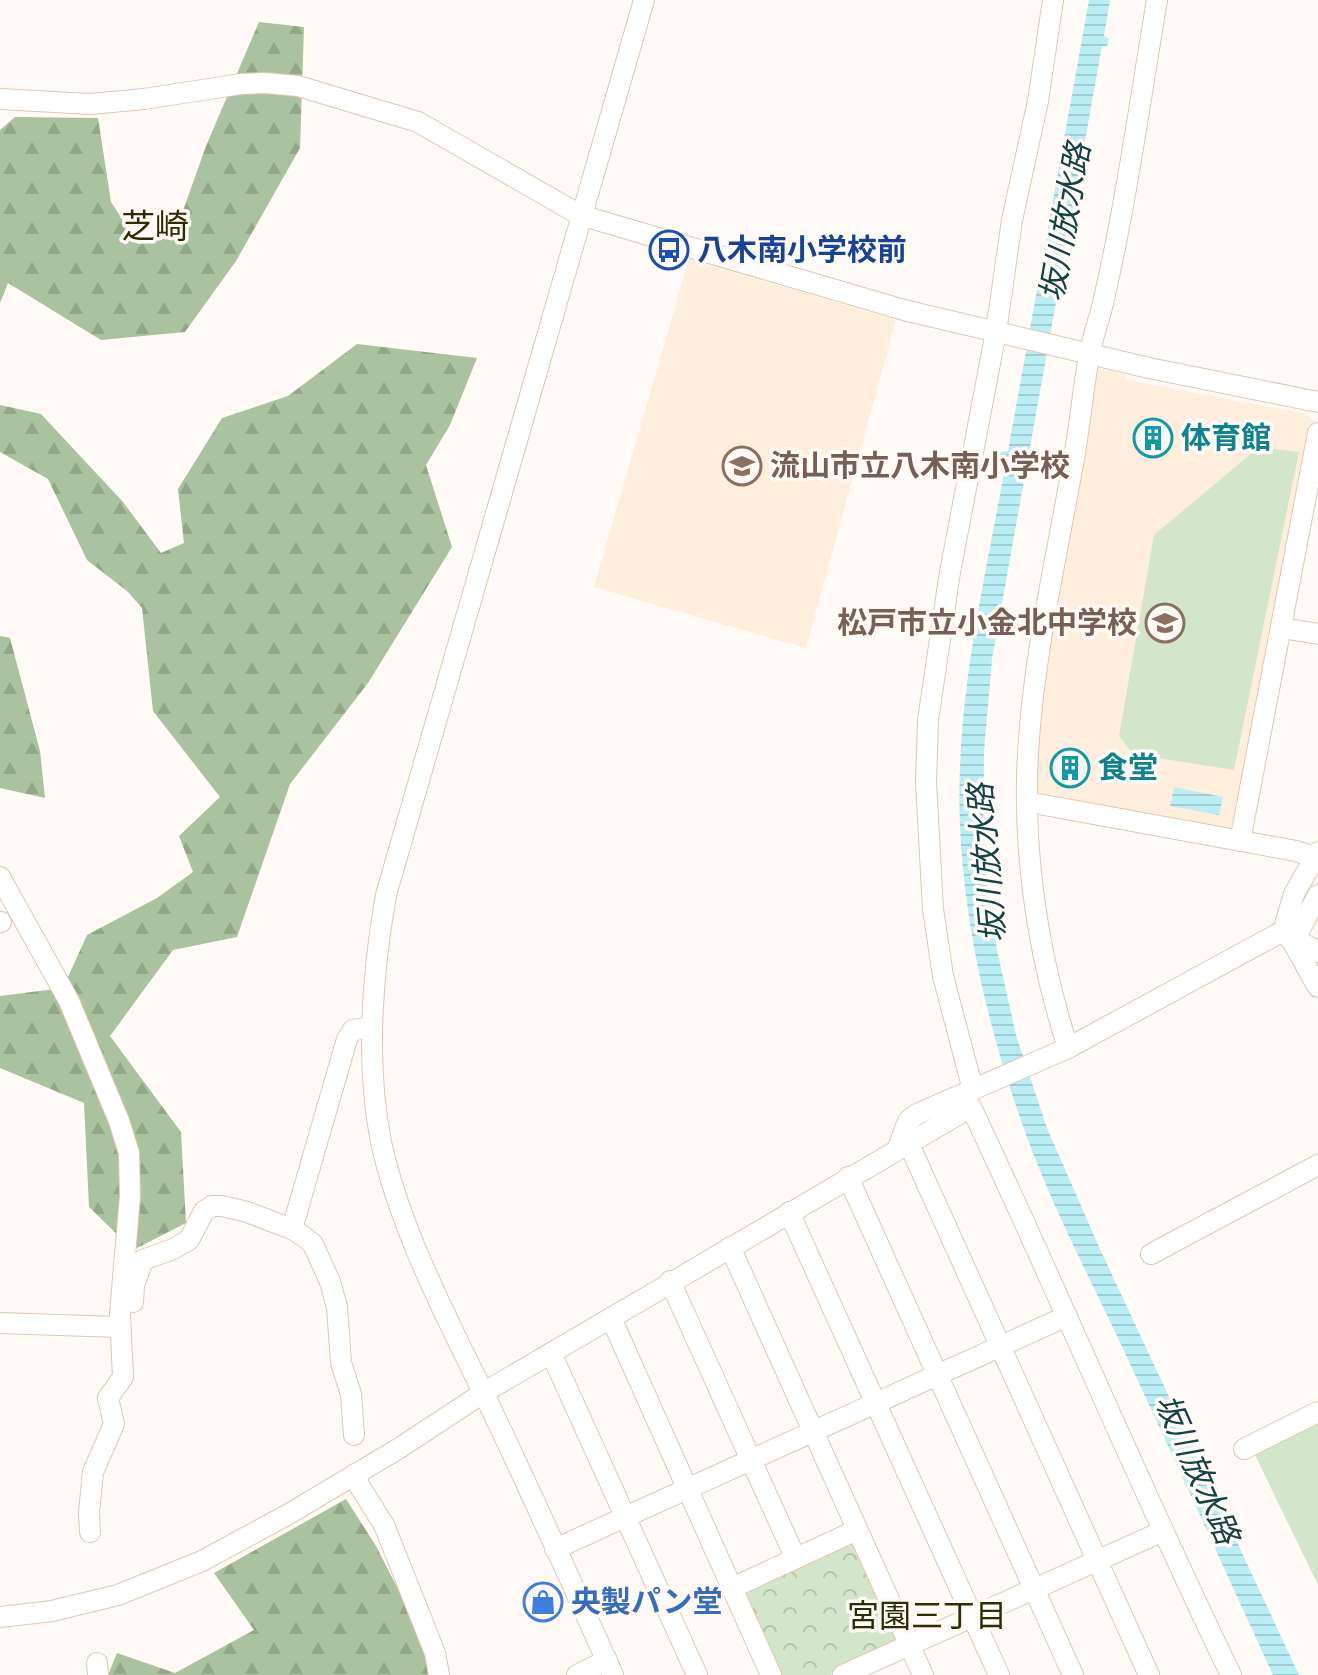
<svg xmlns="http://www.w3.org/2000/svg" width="1318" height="1675" viewBox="0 0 1318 1675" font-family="Figtree,'Noto Sans JP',sans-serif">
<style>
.education{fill:#ffeedc}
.forest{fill:url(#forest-firs)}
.park{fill:url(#park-crowns)}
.pitch{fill:#d3e6cb}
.water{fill:url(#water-rules)}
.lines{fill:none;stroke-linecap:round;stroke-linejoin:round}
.minor-casing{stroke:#e0c7b1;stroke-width:22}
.minor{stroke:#fff;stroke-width:20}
.labels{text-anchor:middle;stroke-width:7;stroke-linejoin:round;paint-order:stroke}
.transit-label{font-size:30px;font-weight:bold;fill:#164399;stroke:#fffaf5;text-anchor:start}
.culture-label{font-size:30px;font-weight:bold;fill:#0d838f;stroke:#fffaf5;text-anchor:start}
.education-label{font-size:30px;font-weight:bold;fill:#785e54;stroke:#fffaf5;text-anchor:start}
.shop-label{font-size:30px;font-weight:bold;fill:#366cbe;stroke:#fffaf5;text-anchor:start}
.water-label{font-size:32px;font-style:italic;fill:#134247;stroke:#fffaf5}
.neighbourhood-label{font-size:32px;fill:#2b2d03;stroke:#fffaf5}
.quarter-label{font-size:34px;fill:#2b2d03;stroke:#fffaf5}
</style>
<defs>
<pattern id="forest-firs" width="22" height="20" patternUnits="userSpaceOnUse" patternTransform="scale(2)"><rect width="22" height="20" fill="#aac2a0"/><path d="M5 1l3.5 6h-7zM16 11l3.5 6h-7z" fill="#92a688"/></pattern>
<pattern id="park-crowns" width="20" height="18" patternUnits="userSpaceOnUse" patternTransform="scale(2)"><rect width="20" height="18" fill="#d3e6cb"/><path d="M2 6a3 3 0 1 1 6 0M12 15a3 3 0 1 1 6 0" fill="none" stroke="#b4c4ad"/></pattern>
<pattern id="water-rules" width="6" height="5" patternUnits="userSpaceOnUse" patternTransform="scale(2)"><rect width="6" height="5" fill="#baeef5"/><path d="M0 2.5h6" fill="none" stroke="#9fcbd1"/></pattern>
</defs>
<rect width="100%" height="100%" fill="#fffaf5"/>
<g class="education">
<polygon points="689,259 896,320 806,648 594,587"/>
<polygon points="1096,368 1126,374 1126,380 1307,414 1314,421 1237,829 1230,830 1139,813 1036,791 1037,747 1048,652 1060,593 1093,370"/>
</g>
<g class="forest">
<polygon points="259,22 304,27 300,148 236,261 185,332 101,340 8,283 0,303 0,130 15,117 98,118 111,202 139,244 174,236 206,146"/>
<polygon points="357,344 477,358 450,425 426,465 452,547 368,683 290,784 237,937 173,950 110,1036 181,1132 186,1223 133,1250 89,1207 84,1103 0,1068 0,996 63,988 87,935 157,898 193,872 179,836 220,797 153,711 142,608 127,591 87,560 48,479 0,452 0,405 41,414 123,502 161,553 184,543 178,489 222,418 288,396"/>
<polygon points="0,636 10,638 40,751 45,798 0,788"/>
<polygon points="346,1499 376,1546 433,1658 430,1675 108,1675 117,1653 175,1673 254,1630 214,1573"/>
</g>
<polygon class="park" points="850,1540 856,1543 898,1644 830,1675 779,1675 742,1594"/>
<g class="pitch">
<polygon points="1259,447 1299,452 1234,770 1133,754 1119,736 1154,535"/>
<polygon points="1318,1421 1318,1585 1254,1453"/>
</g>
<g class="water">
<path d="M1089,0H1110L1104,36L1109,39L1107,46H1102L992,659L984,751L983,852L990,853V858L983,860L997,950L1016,1035L1047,1128L1099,1247L1299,1675H1273C1221,1562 1170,1449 1117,1336C1086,1271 1052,1205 1027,1137C992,1042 968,945 961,844C952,713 983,590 1006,462L997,457L998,452L1008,451Z"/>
<polygon points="1174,787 1223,797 1219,815 1170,806"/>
</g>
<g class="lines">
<defs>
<g id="minor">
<polyline points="0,99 90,104 144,99 241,84 265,83 298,86 418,122 580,215 904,310 1149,368 1318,402"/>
<polyline points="1282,628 1318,634"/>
<polyline points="1028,802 1296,851 1314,857"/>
<polyline points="1240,841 1318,433"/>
<path d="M1318,852L1294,894L1283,931C1295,940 1308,973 1318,987"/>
<polyline points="0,877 69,1001 119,1121 129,1153 130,1196 120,1314 123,1377 108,1398 114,1424 93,1472 89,1513 90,1532"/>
<polyline points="0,922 1,922"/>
<polyline points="1290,936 1318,952"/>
<polyline points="1295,939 1318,895"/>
<path d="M1068,1048C1036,949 1021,841 1029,738C1036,644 1058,550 1074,458C1080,424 1083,390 1089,356C1092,338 1099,321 1103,303C1126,204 1140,101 1157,0"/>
<polyline points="973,1090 943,976 933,909 926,782 928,720 950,572 996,332 1012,220 1038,101 1053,0"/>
<polyline points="908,1142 1149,1675"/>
<polyline points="898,1148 908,1121 917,1114 1068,1048 1283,931"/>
<polyline points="848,1177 1073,1675"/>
<polyline points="789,1212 999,1675"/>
<polyline points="292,1229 347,1039 353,1030 372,1027"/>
<polyline points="730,1247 923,1675"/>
<polyline points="1151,1254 1318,1165"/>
<polyline points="670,1281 795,1557"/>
<polyline points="133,1302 134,1285 143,1260 173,1249 189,1240 204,1211 212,1206 222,1206 247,1212 292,1229 303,1236 313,1244 330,1282 337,1307 341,1363 351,1394 354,1435"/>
<polyline points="611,1318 771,1675"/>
<polyline points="0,1323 119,1327"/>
<polyline points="551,1353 697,1675"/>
<polyline points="1244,1449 1318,1412"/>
<polyline points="355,1474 360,1487 384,1525 435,1653 439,1675"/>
<polyline points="555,1549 1067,1316"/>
<polyline points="732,1588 857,1530"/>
<path d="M0,1617L52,1611L118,1595L202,1561L287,1515L398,1449L483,1393L971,1107C1060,1295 1140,1488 1231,1675"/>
<polyline points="97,1663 98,1675"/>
<polyline points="577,1675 607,1660"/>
<path d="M613,1675C571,1581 529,1487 484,1394C446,1317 399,1226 381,1142C365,1061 372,975 386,895L644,0"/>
<polyline points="843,1675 1161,1532"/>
</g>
</defs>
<use href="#minor" class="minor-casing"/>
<use href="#minor" class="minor"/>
</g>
<defs>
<symbol id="bus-ring" viewBox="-11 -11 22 22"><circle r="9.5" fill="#fffaf5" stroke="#1a4fb4" stroke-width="1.5"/><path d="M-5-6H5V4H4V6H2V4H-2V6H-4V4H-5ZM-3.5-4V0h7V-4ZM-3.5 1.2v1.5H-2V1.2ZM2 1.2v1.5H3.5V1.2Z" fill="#1a4fb4"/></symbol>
<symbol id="building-ring" viewBox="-11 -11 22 22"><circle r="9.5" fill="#fffaf5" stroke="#0f9aa8" stroke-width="1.5"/><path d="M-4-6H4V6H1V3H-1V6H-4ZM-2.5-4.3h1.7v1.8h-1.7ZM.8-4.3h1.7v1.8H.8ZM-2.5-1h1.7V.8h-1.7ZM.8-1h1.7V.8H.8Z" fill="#0f9aa8"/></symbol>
<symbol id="school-ring" viewBox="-11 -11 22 22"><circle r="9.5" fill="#fffaf5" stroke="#8d6e63" stroke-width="1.5"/><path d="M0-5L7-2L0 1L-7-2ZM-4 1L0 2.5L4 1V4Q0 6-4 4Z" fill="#8d6e63"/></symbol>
<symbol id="shop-ring" viewBox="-11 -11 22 22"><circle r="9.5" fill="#fffaf5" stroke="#3f7fe0" stroke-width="1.5"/><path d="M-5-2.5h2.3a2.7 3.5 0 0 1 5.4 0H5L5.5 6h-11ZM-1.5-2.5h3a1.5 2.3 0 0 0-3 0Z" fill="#3f7fe0"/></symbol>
</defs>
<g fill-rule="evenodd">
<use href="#bus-ring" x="647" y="228" width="44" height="44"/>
<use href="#building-ring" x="1131" y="416" width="44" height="44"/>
<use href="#school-ring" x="720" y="444" width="44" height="44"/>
<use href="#school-ring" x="1143" y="601" width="44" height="44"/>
<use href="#building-ring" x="1048" y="746" width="44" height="44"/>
<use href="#shop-ring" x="521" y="1580" width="44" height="44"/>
</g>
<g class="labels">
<g class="transit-label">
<text x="697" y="260">八木南小学校前</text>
</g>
<g class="culture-label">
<text x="1181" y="448">体育館</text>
<text x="1098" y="778">食堂</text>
</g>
<g class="education-label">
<text x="770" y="476">流山市立八木南小学校</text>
<text x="1137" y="633" text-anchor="end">松戸市立小金北中学校</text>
</g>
<g class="shop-label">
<text x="571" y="1612">央製パン堂</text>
</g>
<g class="water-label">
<text transform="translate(1065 222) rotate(-80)" y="11">坂川放水路</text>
<text transform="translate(987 863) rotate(-95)" y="11">坂川放水路</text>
<text transform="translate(1197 1469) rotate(66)" y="11">坂川放水路</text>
</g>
<g class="neighbourhood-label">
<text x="927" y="1627">宮園三丁目</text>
</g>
<g class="quarter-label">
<text x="155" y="238">芝崎</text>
</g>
</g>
</svg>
